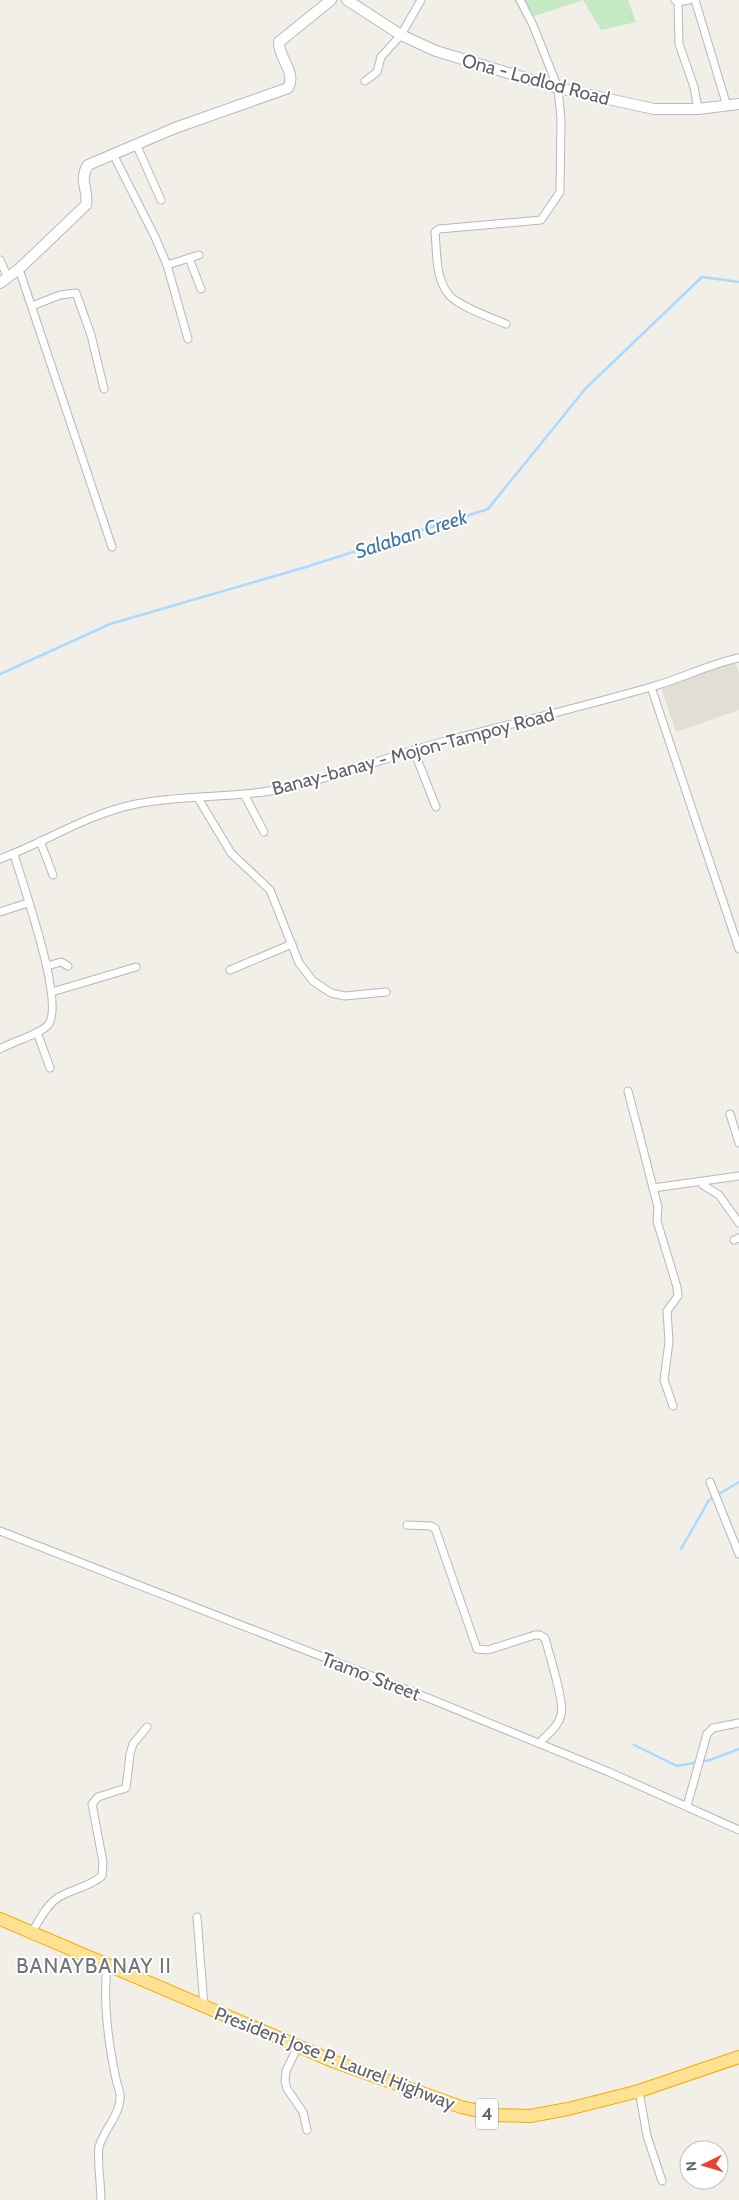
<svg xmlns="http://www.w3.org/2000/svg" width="739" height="2200" viewBox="0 0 739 2200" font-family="Cabin,sans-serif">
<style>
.education{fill:#e1ded6}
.green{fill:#c5e8c5}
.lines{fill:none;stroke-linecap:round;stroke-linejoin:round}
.stream{stroke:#aadaff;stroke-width:2.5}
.street-casing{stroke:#b5b8bc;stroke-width:9}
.secondary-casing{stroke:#b6babf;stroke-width:12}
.highway-casing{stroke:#f9ab00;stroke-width:14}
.street{stroke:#fff;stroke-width:7}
.secondary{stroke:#fff;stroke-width:10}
.highway{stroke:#fde293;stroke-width:12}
.labels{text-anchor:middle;stroke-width:4;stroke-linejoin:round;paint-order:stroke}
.shield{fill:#fff;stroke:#8f9295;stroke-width:1}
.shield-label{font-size:18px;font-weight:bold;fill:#5f6368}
.street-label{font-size:19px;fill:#5f6368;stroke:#fff}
.water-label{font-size:20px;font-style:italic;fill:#4174aa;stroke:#fff}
.quarter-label{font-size:21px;letter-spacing:1px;fill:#70757a;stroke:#fff}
</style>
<rect width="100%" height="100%" fill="#f1efe8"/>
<polygon class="education" points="735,662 739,673 739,710 676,732 661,688"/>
<polygon class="green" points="514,0 628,0 636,22 601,30 583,0 525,19"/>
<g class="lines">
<g class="stream">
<polyline points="0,674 110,624 306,567 488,509 586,388 702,277 739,282"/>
<polyline points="681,1549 709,1500 739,1482"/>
<polyline points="634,1745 677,1766 710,1760 739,1749"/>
</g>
<defs>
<g id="street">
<polyline points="675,0 678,2 689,0"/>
<polyline points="695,0 727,106"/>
<polyline points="678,2 679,44 694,87 698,109"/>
<polyline points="365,81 377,72 381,57 401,35 421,0"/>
<polyline points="136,144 161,200"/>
<polyline points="113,154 155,237 167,265 188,339"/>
<polyline points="189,258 201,289"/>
<polyline points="0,260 8,278"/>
<polyline points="167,265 199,255"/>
<polyline points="19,269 112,547"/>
<polyline points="32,306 60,295 76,293 91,335 104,389"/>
<path d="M506,324C492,318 459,306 450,296C435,280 437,252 435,232L439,229L541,220L560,192L561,119L558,88L533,25L520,0"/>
<polyline points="651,687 739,949"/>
<polyline points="414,751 436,807"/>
<polyline points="244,794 264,832"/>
<polyline points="198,798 231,853 270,890 299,963 313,981 331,993 345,996 386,992"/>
<polyline points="40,841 53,875"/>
<path d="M0,859C46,842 87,814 136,804C186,794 239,799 290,787C341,775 391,756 442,742C511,724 581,707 651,687C681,679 709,664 739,658"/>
<polyline points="0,912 28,903"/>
<polyline points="47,966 61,962 68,966"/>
<polyline points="230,970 292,944"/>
<polyline points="52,992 136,967"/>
<polyline points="37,1032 50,1068"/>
<path d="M0,1049C13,1041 39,1035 48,1025C66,1004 22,883 14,854"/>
<polyline points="628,1091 658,1207 657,1221 677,1287 678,1296 667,1311 669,1342 664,1380 673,1406"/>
<polyline points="730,1114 739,1143"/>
<polyline points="703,1185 719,1195 739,1223"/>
<polyline points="653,1188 739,1176"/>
<polyline points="734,1240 739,1238"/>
<polyline points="710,1482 739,1554"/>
<path d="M407,1525L431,1526L435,1528L477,1649L488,1650L535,1635H540L545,1638C549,1654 565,1702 561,1715C558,1727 547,1735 539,1743"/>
<polyline points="0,1531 428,1698 609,1772 739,1830"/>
<polyline points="687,1806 707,1734 713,1728 739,1723"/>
<polyline points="197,1917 204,2006"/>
<path d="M32,1932C39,1921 47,1904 59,1897C73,1889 89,1887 102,1876L103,1862L92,1804L98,1797L126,1788L130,1754L133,1744L147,1727"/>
<polyline points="298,2046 286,2071 285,2081 287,2089 303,2112 307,2130"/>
<polyline points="639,2091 647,2136 662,2181"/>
<path d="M101,2200C101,2187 97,2156 99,2147C104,2129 122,2113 120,2094C119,2089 117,2084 116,2079C108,2042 103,2003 107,1965"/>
</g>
<g id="secondary">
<polyline points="347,0 401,35 436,51 558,88 654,109 698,109 739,104"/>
<path d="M0,283L19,269L86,205C89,189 78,181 88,165L175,128L288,88C297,73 278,57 279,42L331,0"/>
</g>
<polyline id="highway" points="0,1919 335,2062 461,2107 496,2115 530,2116 568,2109 639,2091 739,2057"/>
</defs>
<use href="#street" class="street-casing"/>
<use href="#secondary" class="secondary-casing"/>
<use href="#highway" class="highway-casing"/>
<use href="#street" class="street"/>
<use href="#secondary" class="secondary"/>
<use href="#highway" class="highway"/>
</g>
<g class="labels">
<rect class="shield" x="476" y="2098.5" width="22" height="31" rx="4"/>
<g class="shield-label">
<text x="487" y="2120">4</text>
</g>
<g class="street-label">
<text transform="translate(536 79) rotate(15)" y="7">Ona - Lodlod Road</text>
<text transform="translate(413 751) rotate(-15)" y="7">Banay-banay - Mojon-Tampoy Road</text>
<text transform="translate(371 1676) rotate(21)" y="7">Tramo Street</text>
<text transform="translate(335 2058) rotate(21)" y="7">President Jose P. Laurel Highway</text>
</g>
<g class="water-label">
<text transform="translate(411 534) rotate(-18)" y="7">Salaban Creek</text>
</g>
<g class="quarter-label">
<text x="94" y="1973">BANAYBANAY II</text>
</g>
</g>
<g transform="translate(704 2165) rotate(265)"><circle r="24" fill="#ffffff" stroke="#bfc1c3"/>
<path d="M0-4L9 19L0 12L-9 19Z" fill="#ea4335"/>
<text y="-8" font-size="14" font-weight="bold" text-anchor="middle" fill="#5f6368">N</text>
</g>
</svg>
